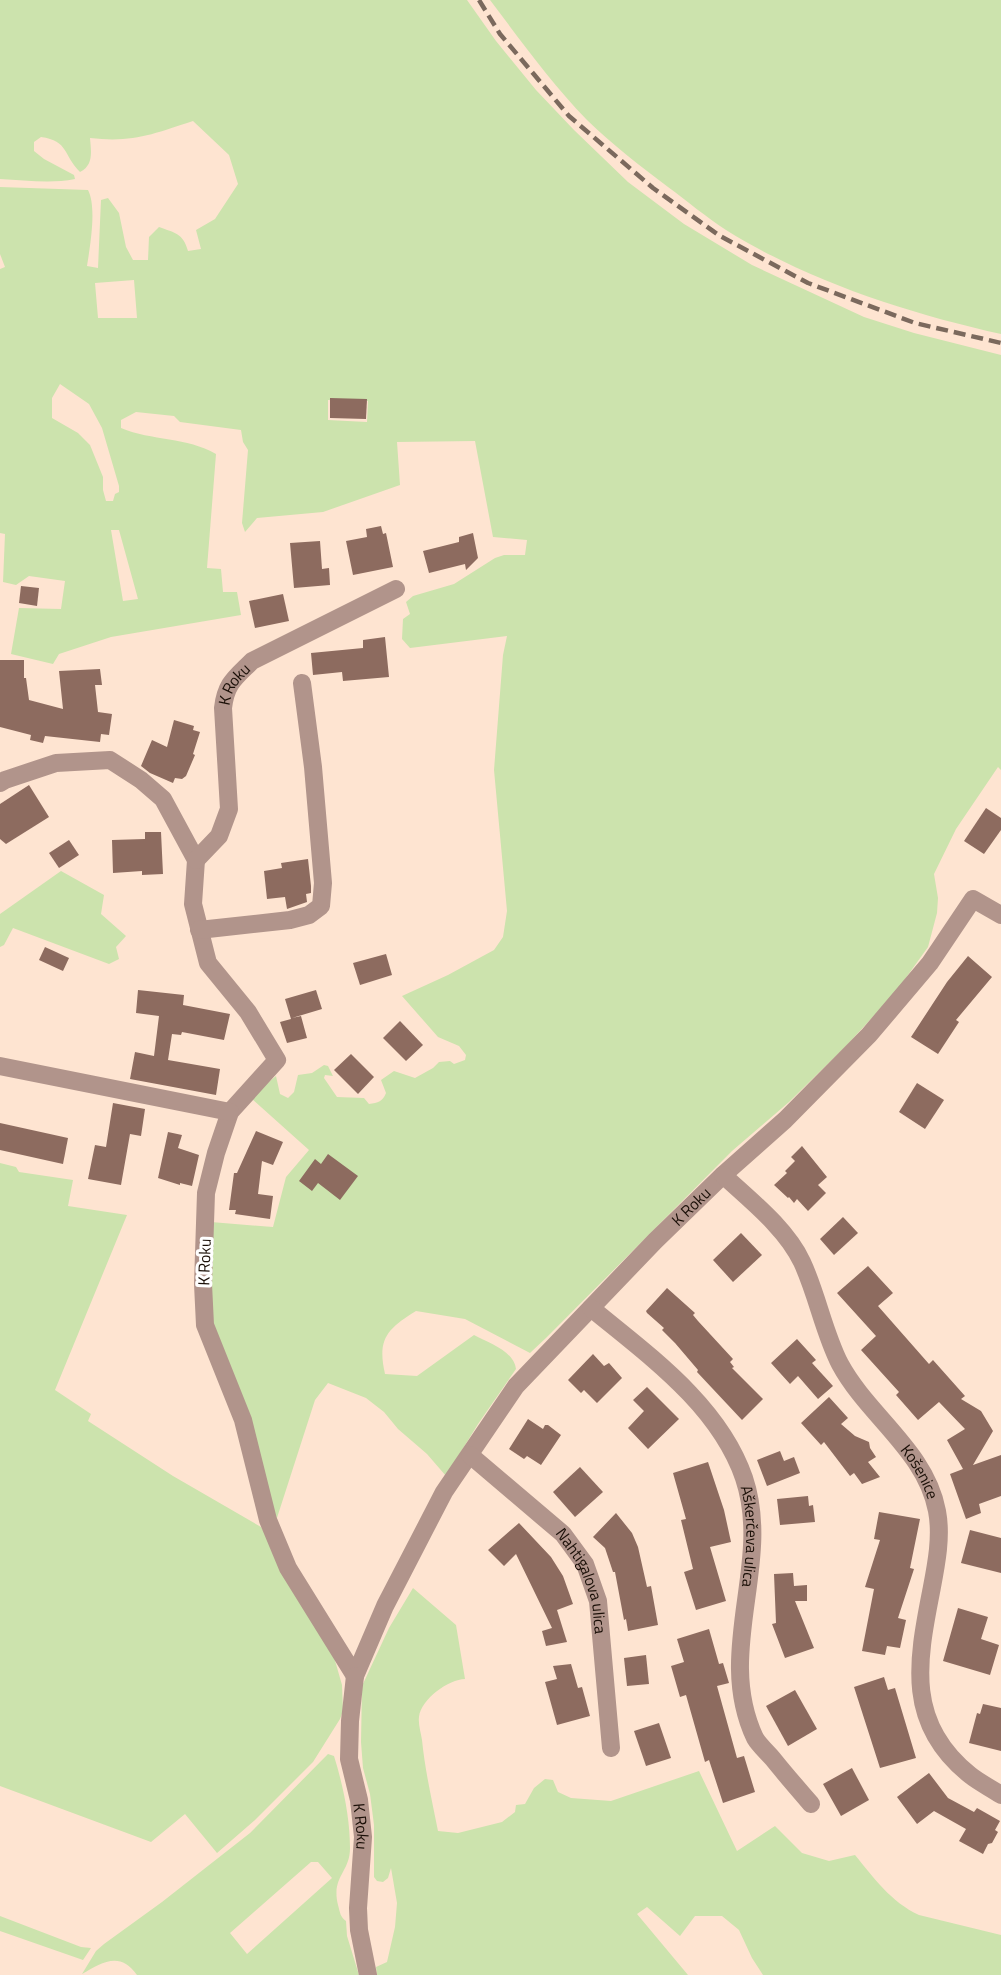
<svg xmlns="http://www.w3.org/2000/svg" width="1001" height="1975" viewBox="0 0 1001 1975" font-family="'Titillium Web',sans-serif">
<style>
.green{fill:#cce3ad;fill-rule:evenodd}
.building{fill:#8d6b5f}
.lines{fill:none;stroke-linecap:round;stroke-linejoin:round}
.minor{stroke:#b1948b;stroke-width:18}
.rail{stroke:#7b695d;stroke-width:4.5;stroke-dasharray:12 6;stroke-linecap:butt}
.labels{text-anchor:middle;stroke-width:6;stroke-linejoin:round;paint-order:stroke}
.street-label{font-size:16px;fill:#1a0f07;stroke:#fff}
</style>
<rect width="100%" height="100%" fill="#fee4d1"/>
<g class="green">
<path d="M0,0H467L496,41L536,90L574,130L628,182L684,224L752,265L864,317L914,333L1001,355V770L998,767L956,829L934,874L938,898L937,913L928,947L895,993L845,1047L789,1102L732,1151L547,1337L530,1353L465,1319L416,1311C387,1329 377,1339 385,1374L417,1376L474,1335C489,1343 514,1351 516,1369L478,1424L446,1476L427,1454L398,1429L384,1412L366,1398L328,1383L315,1400L275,1524L209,1312L211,1222L273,1227L286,1177L309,1150L252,1099L258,1091L276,1076L280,1094L288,1098L294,1092L298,1075L312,1073L324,1065L328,1066L333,1076L325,1075L324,1078L337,1097L364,1098L369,1104C378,1103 383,1101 386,1093L381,1080L394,1071L415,1078L433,1068L439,1062L450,1061L454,1064L465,1060L466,1055L459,1046L438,1037L402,996L448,975L494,950L503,937L507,911L494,770L503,655L507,636L410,648L402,639L403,619L410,614L406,602L413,596L454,584L495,558L504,555H525L527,540L493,537L475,441L397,442L400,485L323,512L257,518L245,532L242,523L248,450L243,442L241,430L180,422L174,416L136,412L121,420V428C152,441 187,437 216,454L207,568L221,569L223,592H237L241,615L111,637L59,654L53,664L11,654L19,608L61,609L65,581L29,576L16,585L3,582L5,534L0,533V269L5,267L0,254V187L88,190C97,207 90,247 87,266L98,268L101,200L108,198L119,213L126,247L133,260H148L149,237L159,227C175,233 183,233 188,251L201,249L196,230L215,219L238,184L229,155L193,121C153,134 133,143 90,138C91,151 94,165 80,172C63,155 69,141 41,137L34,142V151L44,159L74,175L75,179C50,184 25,180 0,179ZM134,280L137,318H98L95,283ZM60,384L89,404L102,428L119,486V492L115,494L113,501H106L103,490V477L90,445L78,433L52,418V398ZM328,400L368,401L367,422L328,420ZM111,530H119L138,599L123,601Z"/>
<path d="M490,0H1001V334C907,313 808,281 726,230C706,217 687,201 668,187C640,166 612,144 587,120C551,83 521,41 490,0Z"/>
<polygon points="61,871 104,895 101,914 126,936 116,947 119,959 109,964 13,928 4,945 0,947 0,914"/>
<polygon points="0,1163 16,1167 19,1172 73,1180 68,1206 127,1215 55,1390 91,1414 88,1421 173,1476 261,1527 332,1650 342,1685 343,1711 340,1719 313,1762 255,1820 217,1853 185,1814 151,1842 0,1786"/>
<path d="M413,1588L456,1625L465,1679C449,1679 421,1699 419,1717C418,1724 421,1733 422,1740C425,1770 432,1801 438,1831L458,1833L502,1822L515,1812L516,1805L525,1804L534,1788L545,1779L553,1780L558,1792L571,1798L611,1801L699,1771L737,1851L775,1826L802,1853L829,1861L855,1855C874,1878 891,1902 919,1915L1001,1935V1975H763L752,1958L739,1930L722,1916H695L680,1936L647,1907L637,1914L688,1975H377L376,1967L387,1962L395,1927L397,1903L391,1868L388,1878L383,1882L377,1881L374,1877V1825L370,1794L363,1768L361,1742L362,1686L389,1628Z"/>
<path d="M328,1754L334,1756C343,1785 350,1818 350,1848C350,1873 331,1876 338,1905C340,1912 340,1917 346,1921L347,1936L359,1975H137C120,1950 101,1963 82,1974L96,1951L104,1944L162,1902L250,1833ZM311,1862H318L332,1878L247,1954L230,1933Z"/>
<polygon points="0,1916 81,1947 91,1948 83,1960 0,1931"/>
</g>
<g class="building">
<polygon points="330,398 367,399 366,419 330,418"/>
<polygon points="381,526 383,534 386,533 393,567 353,575 346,541 367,537 366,529"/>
<polygon points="473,533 478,558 466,570 465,564 429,573 423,551 459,542 459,537"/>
<polygon points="320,541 322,569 329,568 330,585 294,588 290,543"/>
<polygon points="21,586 39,588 37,606 19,603"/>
<polygon points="283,594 289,621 255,628 249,601"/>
<polygon points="385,637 389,677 343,681 342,672 313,675 311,653 363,648 363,640"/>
<polygon points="0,660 24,660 24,678 26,678 29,700 63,709 59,671 100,669 102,685 95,685 98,712 112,714 109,735 101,734 100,742 45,736 43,743 30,740 31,735 0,727"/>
<polygon points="174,720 194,726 193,730 200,732 193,754 195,755 186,776 182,779 175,778 173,783 150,773 141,766 152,740 167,747"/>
<polygon points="29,785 49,817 6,844 0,839 0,804"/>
<polygon points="986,808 1001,818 1001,830 984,854 964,841"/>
<polygon points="145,832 161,832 163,874 142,875 142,871 113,873 112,840 145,839"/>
<polygon points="69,840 79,855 59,868 49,853"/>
<polygon points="308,859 311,886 311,893 306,894 307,902 287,909 285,897 267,899 264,871 282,868 281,863"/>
<polygon points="45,947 69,958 63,971 39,960"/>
<polygon points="386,954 392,975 360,985 353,963"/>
<polygon points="968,956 992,977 956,1020 959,1022 938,1054 911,1037 947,982"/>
<polygon points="138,990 184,995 183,1005 230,1014 224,1040 182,1032 181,1035 172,1034 168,1060 220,1069 216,1095 130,1079 135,1052 154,1056 159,1016 136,1013"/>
<polygon points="316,990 322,1009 292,1018 301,1016 307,1038 287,1043 280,1022 291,1019 285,999"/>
<polygon points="400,1021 423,1045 406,1061 383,1038"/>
<polygon points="351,1054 374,1077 358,1094 334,1070"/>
<polygon points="917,1083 944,1100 925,1129 899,1112"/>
<polygon points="113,1103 145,1109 141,1136 130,1134 121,1185 88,1179 95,1145 106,1147"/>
<polygon points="0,1123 68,1138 63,1164 0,1150"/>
<polygon points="256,1131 283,1142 273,1165 262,1161 258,1194 273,1196 270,1219 235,1214 236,1210 229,1210 234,1173 237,1173"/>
<polygon points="168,1132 182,1135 178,1148 199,1155 192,1186 180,1183 180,1185 158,1178"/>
<polygon points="802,1146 827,1177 818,1185 826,1193 808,1211 797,1199 794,1203 789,1197 788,1198 774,1185 787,1173 785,1171 795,1161 791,1157"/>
<polygon points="328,1154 358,1176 340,1200 318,1183 312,1191 299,1181 315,1159 321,1164"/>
<polygon points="843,1217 858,1233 834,1255 820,1239"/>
<polygon points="741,1233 762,1255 733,1282 713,1260"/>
<polygon points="868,1266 893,1293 878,1306 929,1364 933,1360 965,1396 961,1399 981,1411 993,1431 973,1465 1001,1455 1001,1496 979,1504 981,1513 966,1519 950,1474 963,1469 947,1440 965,1429 939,1402 918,1420 896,1395 899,1392 861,1350 876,1336 837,1293"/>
<polygon points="667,1288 695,1313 693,1315 698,1321 733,1359 730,1362 734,1367 732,1368 763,1399 742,1420 697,1372 698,1370 675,1343 662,1330 664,1328 647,1313 646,1311"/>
<polygon points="797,1339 816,1360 812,1363 833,1386 818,1399 798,1376 790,1384 771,1363"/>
<polygon points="593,1354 604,1366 609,1363 622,1378 597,1403 584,1390 581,1393 568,1380"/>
<polygon points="647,1387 679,1419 648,1449 628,1428 644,1411 633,1400"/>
<polygon points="829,1397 848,1418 841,1424 855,1436 869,1442 870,1448 876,1457 868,1462 880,1477 862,1484 854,1473 850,1476 824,1442 821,1445 801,1423"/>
<polygon points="528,1419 543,1429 545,1425 548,1425 561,1435 541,1465 527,1456 524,1459 509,1449"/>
<polygon points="780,1451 784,1461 794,1457 800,1473 767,1486 757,1460"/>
<polygon points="708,1462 724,1510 731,1542 710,1547 726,1601 696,1610 684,1572 693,1569 681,1520 686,1519 673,1473"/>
<polygon points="580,1467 603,1492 575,1517 553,1492"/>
<polygon points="808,1496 809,1506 813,1505 815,1522 780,1525 777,1499"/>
<polygon points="879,1512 920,1519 910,1568 914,1569 898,1618 906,1620 900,1648 887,1646 885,1655 862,1651 874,1589 865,1587 880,1540 874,1539"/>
<polygon points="616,1513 632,1533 638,1547 647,1587 651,1586 658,1625 628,1631 626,1619 624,1620 615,1572 613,1572 605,1548 593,1537"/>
<polygon points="519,1523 551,1557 563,1576 573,1604 557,1610 567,1642 546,1646 542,1631 552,1628 516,1554 504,1566 488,1550"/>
<polygon points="970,1530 1001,1538 1001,1573 961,1563"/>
<polygon points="793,1573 794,1586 807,1585 807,1601 795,1601 814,1648 785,1658 772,1624 776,1623 774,1574"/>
<polygon points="958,1608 988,1617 981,1639 999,1645 990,1675 943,1661"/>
<polygon points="709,1629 719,1664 723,1663 729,1683 717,1686 737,1758 744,1756 755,1792 723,1803 709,1760 705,1762 686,1695 680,1697 671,1666 684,1662 677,1639"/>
<polygon points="646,1655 649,1684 627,1686 624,1658"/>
<polygon points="571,1664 578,1688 582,1687 590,1716 557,1725 545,1682 557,1679 553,1666"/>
<polygon points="884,1677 888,1690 895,1688 916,1758 880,1768 854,1687"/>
<polygon points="795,1690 817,1729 788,1746 766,1706"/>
<polygon points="983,1704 1001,1708 1001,1751 969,1743 977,1713 980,1714"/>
<polygon points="659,1723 671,1758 646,1766 634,1731"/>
<polygon points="852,1768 869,1800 841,1816 823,1784"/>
<polygon points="929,1773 948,1798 974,1812 977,1808 1000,1821 995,1830 998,1832 992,1843 988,1844 983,1854 959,1841 966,1829 934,1811 917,1824 897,1797"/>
</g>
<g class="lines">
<g class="minor">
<path id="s1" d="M0,783L5,780L56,763L110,760L141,780L163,799L196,860L193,904L208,963L248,1012L277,1060L230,1112L216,1153L206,1193L203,1284L205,1325L243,1420L268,1520L288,1568L355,1676L385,1606L444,1492L516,1386L655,1241L723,1175L785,1120L869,1035L930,963L973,899L1001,915"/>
<path id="s2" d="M196,860L219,836L229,809L223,708C226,683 235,678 252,661L396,589"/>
<polyline points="199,930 290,920 309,915 321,906 323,883 313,767 302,683"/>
<polyline points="0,1066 230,1112"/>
<path id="s3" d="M723,1175C750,1200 786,1228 802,1262C817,1294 824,1333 840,1364C868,1416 926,1451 937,1511C942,1537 936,1566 931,1592C917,1663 906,1724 970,1775C980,1783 991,1788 1001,1795"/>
<path id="s4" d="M591,1308C648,1355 719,1405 744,1478C773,1564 714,1651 755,1738C759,1745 767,1752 773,1759C785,1774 798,1789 811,1804"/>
<path id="s5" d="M470,1455L563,1534L585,1564L598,1601L611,1748"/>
<path id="s6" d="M355,1676L350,1721L349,1759L359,1800L363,1837L358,1908L359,1930L368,1975"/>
</g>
<polyline class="rail" points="479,0 500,34 569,116 653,188 720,236 808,283 915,323 1001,343"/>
</g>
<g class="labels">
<g class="street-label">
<text dy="6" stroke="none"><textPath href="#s2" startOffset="190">K Roku</textPath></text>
<text dy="6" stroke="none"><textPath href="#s1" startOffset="1728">K Roku</textPath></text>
<text transform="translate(204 1262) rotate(-88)" y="6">K Roku</text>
<text dy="6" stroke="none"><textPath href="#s3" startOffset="362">Košenice</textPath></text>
<text dy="6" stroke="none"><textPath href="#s4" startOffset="291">Aškerčeva ulica</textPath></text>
<text dy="6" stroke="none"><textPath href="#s5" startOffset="174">Nahtigalova ulica</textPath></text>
<text dy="6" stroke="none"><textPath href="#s6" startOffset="152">K Roku</textPath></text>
</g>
</g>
</svg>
